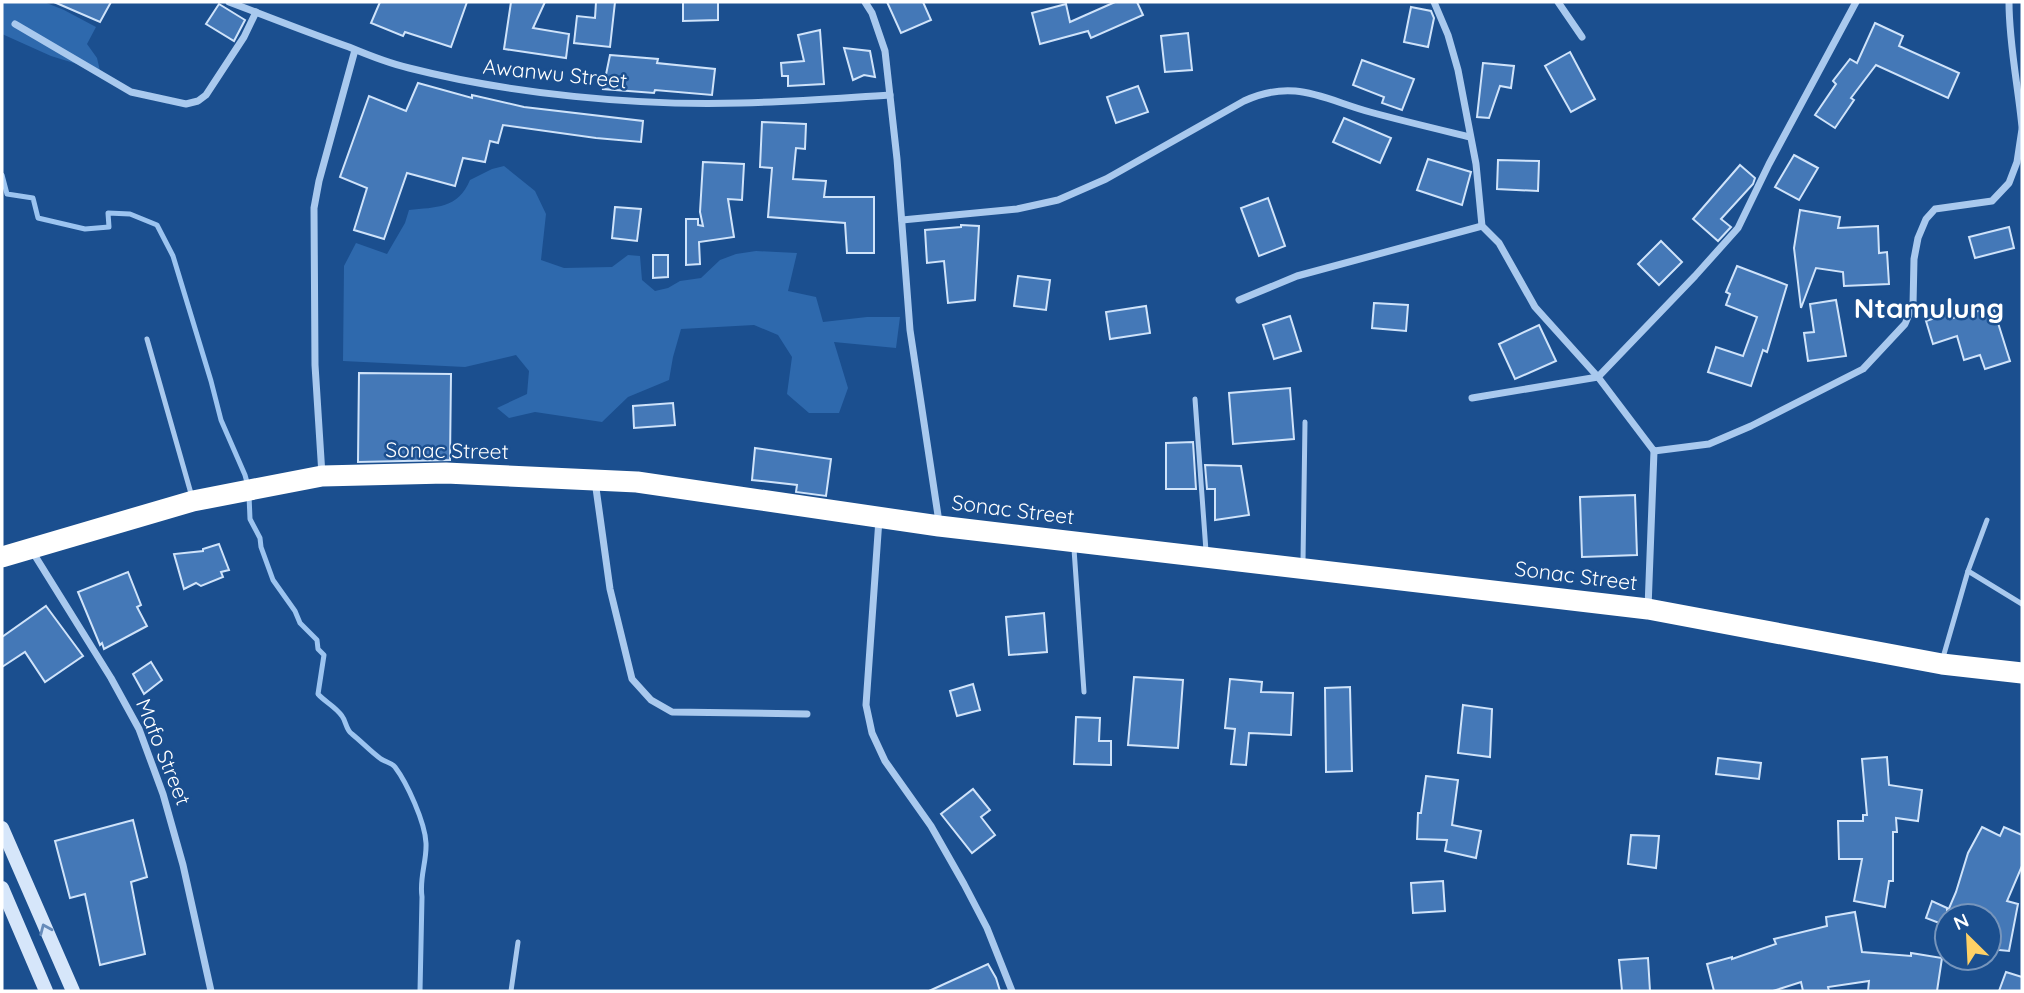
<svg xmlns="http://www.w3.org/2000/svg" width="2024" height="993" viewBox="0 0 2024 993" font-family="Quicksand,sans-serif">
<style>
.green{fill:#2e69ad}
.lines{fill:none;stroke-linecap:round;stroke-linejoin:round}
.stream{stroke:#9cc4f0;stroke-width:5}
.building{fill:#4478b7;stroke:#cfe3fa;stroke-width:2}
.lane{stroke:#a9c9ee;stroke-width:5}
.street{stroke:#a9c9ee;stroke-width:7}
.secondary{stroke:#d6e6fa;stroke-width:14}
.highway{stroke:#fff;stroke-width:21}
.oneway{stroke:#668bba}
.labels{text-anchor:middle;stroke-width:5;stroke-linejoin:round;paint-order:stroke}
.street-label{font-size:21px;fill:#fff;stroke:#1b4f8f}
.district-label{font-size:28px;font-weight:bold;fill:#fff;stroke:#1b4f8f}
</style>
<rect width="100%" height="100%" fill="#1b4f8f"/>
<g class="green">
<polygon points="2,2 44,2 64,10 96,27 87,44 97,58 100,71 51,56 2,34"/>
<path d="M504,166L535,191L546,214L541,260L564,268L612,267L628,255L640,256L642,280L655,291L668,288L680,281L701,278L720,260L736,254L756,251L797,253L788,291L816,297L823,322L867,317H900L896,348L834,342L848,388L839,413H809L787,394L792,357L778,335L754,325L681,329L673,357L669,380L628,397L602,422L535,412L509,418L497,408L527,394L529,371L516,355L465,367L343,361L344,266L356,243L387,254L405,223L409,210C436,207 458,209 470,180L492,169Z"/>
</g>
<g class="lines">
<g class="stream">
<polyline points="2,175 7,194 33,198 38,218 85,229 109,227 108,213 130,214 157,225 173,256 211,381 221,420 245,475 248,486"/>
<path d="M249,495L250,519L260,538L261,547L273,580L295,611L300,623L317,640L318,649L324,655L318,694C325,702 335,706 342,716C346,721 346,730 352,734C362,742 371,752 381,759C386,762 392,763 395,767C407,783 425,822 426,843C427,861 419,878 422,897L420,991"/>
</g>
</g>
<g class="building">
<polygon points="54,2 111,2 100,22"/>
<polygon points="380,2 467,2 451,47 405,32 403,36 371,23"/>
<polygon points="511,2 545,2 533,28 569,34 566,58 504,49"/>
<polygon points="596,2 615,2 610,47 574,43 577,16 595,18"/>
<polygon points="683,2 718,2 718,20 683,21"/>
<polygon points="887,2 923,2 931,20 901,33"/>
<polygon points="1115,2 1137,2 1143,15 1091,38 1088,31 1040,44 1032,13 1066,4 1070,22"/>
<polygon points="219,4 245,20 234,41 206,24"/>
<polygon points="1411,7 1431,11 1434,18 1428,47 1404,42"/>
<polygon points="1875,23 1903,36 1899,46 1959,73 1948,98 1876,65 1851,98 1854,100 1835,128 1815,115 1836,84 1833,81 1850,59 1857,63"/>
<polygon points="820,30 824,84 788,86 788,76 782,76 781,63 804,61 798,35"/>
<polygon points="1188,33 1192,70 1165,72 1161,36"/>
<polygon points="844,48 870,51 875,77 864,75 853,80"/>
<polygon points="1570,52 1595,99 1571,112 1545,66"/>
<polygon points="610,55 658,59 657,63 715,69 712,95 655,90 654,93 603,89"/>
<polygon points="1362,60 1414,79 1402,110 1382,103 1384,97 1353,85"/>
<polygon points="1483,63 1514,66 1511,88 1500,86 1489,118 1477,117"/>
<polygon points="418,83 472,98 472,95 524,107 643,121 641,142 596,138 503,125 498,143 490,141 485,162 463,158 455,186 407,173 384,239 354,230 367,188 340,177 369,96 406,111"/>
<polygon points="1138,86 1148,112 1116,123 1107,97"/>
<polygon points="1344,118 1391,138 1380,163 1333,142"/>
<polygon points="762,122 806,124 805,149 796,148 793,179 826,181 824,197 874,197 874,253 847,253 845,223 768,217 772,168 760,167"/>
<polygon points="1794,155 1818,168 1799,200 1775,187"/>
<polygon points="1428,159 1471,172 1462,205 1417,190"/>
<polygon points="1498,160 1539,161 1538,191 1497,189"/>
<polygon points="703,162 744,164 742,200 728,199 734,237 699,242 700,264 686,265 686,219 698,219 698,225 703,226 700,212"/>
<polygon points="1740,165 1755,178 1753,184 1721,219 1731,227 1718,241 1693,219"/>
<polygon points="1268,198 1285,246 1259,256 1241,208"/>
<polygon points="615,207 641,209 637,241 612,238"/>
<polygon points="1800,210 1840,217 1838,228 1878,226 1879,253 1887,252 1889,284 1844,286 1843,272 1816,268 1801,308 1794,248"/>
<polygon points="961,225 979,226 975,300 948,303 944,261 927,263 925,230 961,227"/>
<polygon points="2009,227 2014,248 1975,258 1969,237"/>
<polygon points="1661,241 1682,262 1659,285 1638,264"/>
<polygon points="653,255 668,255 668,277 653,278"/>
<polygon points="1737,266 1787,285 1767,352 1763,350 1751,386 1708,372 1716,347 1743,356 1757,317 1726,305 1730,294 1726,292"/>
<polygon points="1018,276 1050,280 1046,310 1014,306"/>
<polygon points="1836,300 1846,356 1808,361 1804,333 1814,332 1810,304"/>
<polygon points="1374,303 1408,305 1406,331 1372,328"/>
<polygon points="1146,306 1150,333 1110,339 1106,312"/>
<polygon points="1993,307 2010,361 1985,369 1980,355 1964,360 1957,336 1933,344 1926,321 1947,314 1949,319"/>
<polygon points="1290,316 1301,351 1274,359 1263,325"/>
<polygon points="1539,325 1556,361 1515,379 1499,344"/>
<polygon points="359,373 451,374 450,460 358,462"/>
<polygon points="1290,388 1294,439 1233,444 1229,393"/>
<polygon points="673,403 675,425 634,428 633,406"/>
<polygon points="1193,442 1196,489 1166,489 1166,443"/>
<polygon points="755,448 831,459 826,496 796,492 797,485 752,480"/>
<polygon points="1205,465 1241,466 1249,515 1215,520 1215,489 1207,489"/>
<polygon points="1635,495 1637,555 1582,557 1580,497"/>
<polygon points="219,544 229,570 221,572 223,577 201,586 196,583 184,589 174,554 203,551 203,549"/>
<polygon points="128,572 141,605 137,607 147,626 104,649 102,643 100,645 78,592"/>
<polygon points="46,606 83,656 45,682 25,652 2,667 2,637"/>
<polygon points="1044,613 1047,652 1009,655 1006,617"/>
<polygon points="151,662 162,680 144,694 133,674"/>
<polygon points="1134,677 1183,680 1178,748 1128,745"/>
<polygon points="1230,679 1262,682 1261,692 1293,693 1291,735 1249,733 1246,765 1231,764 1235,729 1225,728"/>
<polygon points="973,684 980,710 957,716 950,691"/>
<polygon points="1350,687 1352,771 1326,772 1325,688"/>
<polygon points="1463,705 1492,709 1490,757 1458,753"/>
<polygon points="1076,717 1100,718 1099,741 1111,741 1111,765 1074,764"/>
<polygon points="1887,757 1889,785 1922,790 1918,821 1896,818 1897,832 1893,832 1893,881 1889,881 1885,907 1854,901 1862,859 1839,859 1838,821 1863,821 1863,815 1867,815 1862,759"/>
<polygon points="1718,758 1761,763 1759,779 1716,774"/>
<polygon points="1426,776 1458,780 1452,825 1481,831 1476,858 1445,851 1447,840 1417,839 1418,813 1421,813"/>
<polygon points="973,789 990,810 981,817 995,835 972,853 941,814"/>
<polygon points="133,820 147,877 131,882 145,954 100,965 85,894 70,898 55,841"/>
<polygon points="1982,827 2000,836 2004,827 2022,835 2022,866 2007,901 2018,904 2009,951 1989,949 1989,916 1947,916 1947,926 1926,918 1932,901 1947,908 1947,913 1956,892 1968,853"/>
<polygon points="1631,835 1659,836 1656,868 1628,864"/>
<polygon points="1443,881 1445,911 1413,913 1411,883"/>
<polygon points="1855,912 1862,952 1911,956 1911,953 1942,958 1937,991 1868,991 1869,981 1828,987 1829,991 1803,991 1801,982 1773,991 1714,991 1707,964 1732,957 1732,959 1776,944 1774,939 1827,926 1826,917"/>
<polygon points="1648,958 1650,991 1622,991 1619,960"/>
<polygon points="988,964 996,978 1000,991 929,991"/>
<polygon points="2006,972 2022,977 2022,991 1999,991"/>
</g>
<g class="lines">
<g class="lane">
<polyline points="147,339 192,497"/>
<polyline points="1195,399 1206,551"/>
<polyline points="1074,549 1084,692"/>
<polyline points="1303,562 1305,422"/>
<polyline points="1968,571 2022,604"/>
<polyline points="1942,661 1968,571 1987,520"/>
<polyline points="511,991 518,942"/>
</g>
<g class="street">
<path d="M229,2C269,17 309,33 349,47C368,55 388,63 409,68C511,94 636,106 741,103C791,102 841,98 890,95"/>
<polyline points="865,2 872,13 885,51 897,159 910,330 939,522"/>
<polyline points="1434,2 1448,35 1458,70 1476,164 1482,226 1499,243 1535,307 1598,377 1654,451 1709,444 1751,426 1863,369 1905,324 1913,305 1914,259 1918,238 1926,219 1935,209 1992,201 2009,183 2017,162 2022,129"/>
<polyline points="1558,2 1582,37"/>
<path d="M2009,2C2009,44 2018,85 2022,127"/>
<polyline points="15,24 131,92 186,104 198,101 206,95 244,37 256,12"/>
<path d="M902,220L1017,209L1058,200L1106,179L1244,101C1294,78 1323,99 1370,112C1403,121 1437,129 1470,137"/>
<polyline points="1239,300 1297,276 1482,226"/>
<polyline points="1472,398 1598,377 1695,276 1738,228 1769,164 1856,2"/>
<polyline points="322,475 315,365 314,208 319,181 355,50"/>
<polyline points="595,481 610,589 632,679 651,700 672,712 807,714"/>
<polyline points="879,519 866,705 872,733 885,761 931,826 964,884 987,928 1012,991"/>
<polyline points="32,551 111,678 139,729 163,794 183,865 211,991"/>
<polyline points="1648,608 1654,451"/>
</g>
<g class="secondary">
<polyline points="2,828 73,991"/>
<polyline points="2,888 46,991"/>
</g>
<polyline class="highway" points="2,557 193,501 322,476 446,473 637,482 939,526 1648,609 1942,664 2022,673"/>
</g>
<defs><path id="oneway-chevron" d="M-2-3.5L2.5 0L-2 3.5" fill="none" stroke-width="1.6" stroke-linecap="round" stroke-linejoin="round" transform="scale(1.75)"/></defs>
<use class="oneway" href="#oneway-chevron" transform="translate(45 929) rotate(-113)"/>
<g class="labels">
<g class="street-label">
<text transform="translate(555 74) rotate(6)" y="7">Awanwu Street</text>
<text transform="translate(447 451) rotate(1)" y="7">Sonac Street</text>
<text transform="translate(1013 510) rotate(7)" y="7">Sonac Street</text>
<text transform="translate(1576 576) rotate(7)" y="7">Sonac Street</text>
<text transform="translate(163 752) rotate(68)" y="7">Mafo Street</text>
</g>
<g class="district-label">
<text x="1929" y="318">Ntamulung</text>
</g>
</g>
<rect width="2024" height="993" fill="none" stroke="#ffffff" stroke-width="7"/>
<g transform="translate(1968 937) rotate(336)"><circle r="33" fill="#1b4f8f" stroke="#7695bc" stroke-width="2"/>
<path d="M0-5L12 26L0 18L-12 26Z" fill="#ffd166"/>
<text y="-10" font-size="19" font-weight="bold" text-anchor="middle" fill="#ffffff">N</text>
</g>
</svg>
